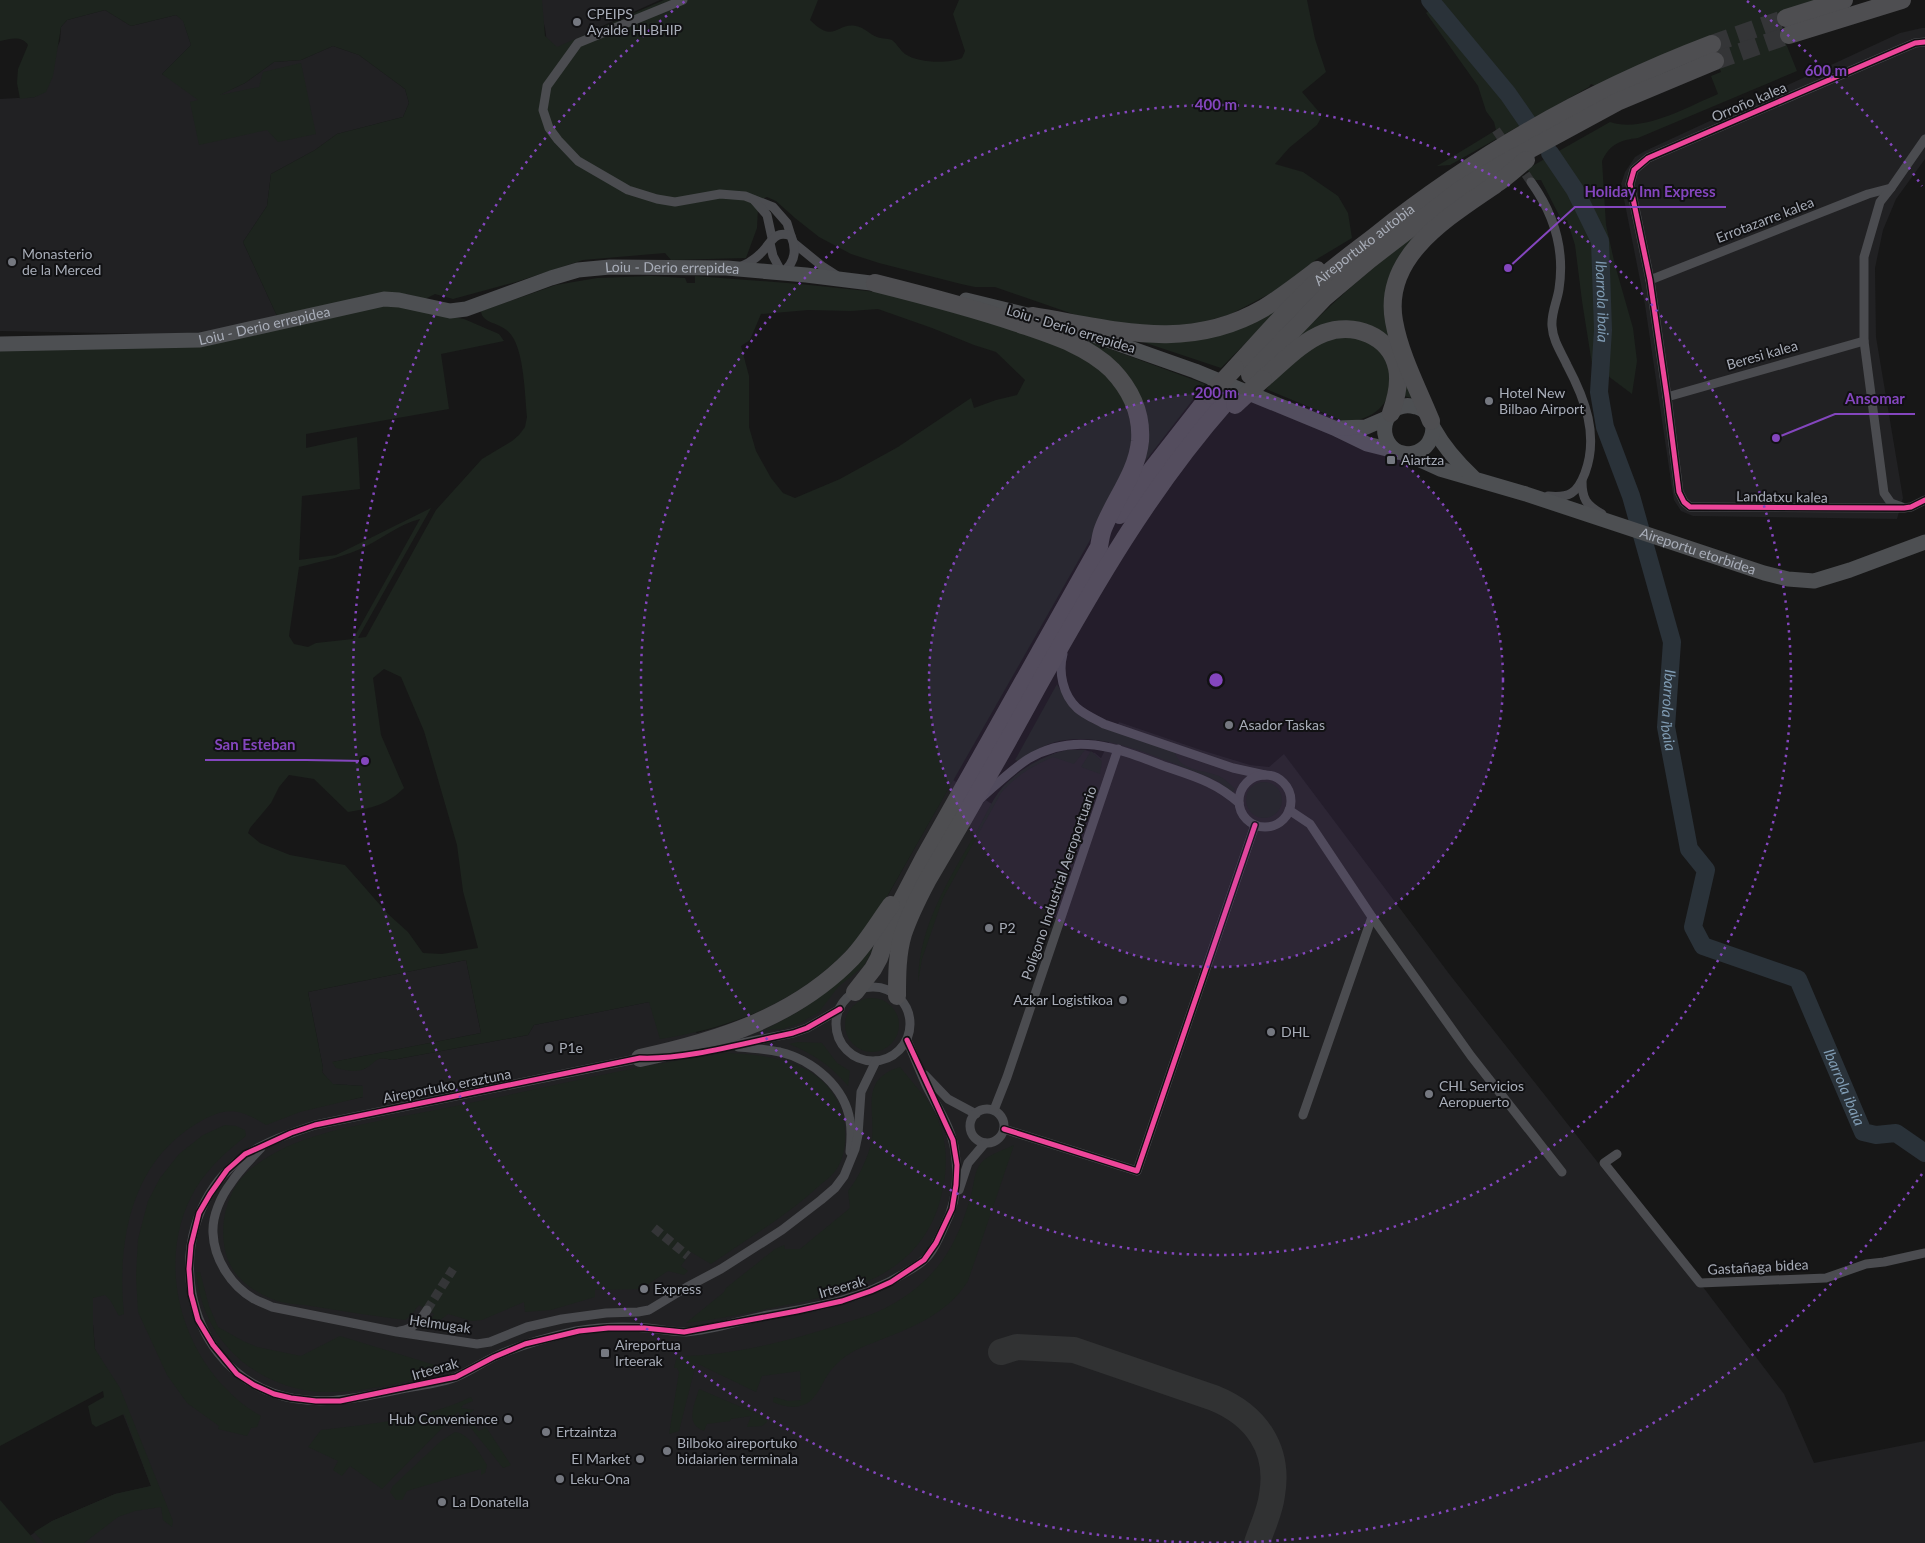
<svg xmlns="http://www.w3.org/2000/svg" width="1925" height="1543" viewBox="0 0 1925 1543" font-family="Lato,sans-serif">
<style>
.built{fill:#212123}
.green{fill:#1d241e;fill-rule:evenodd}
.lines{fill:none;stroke-linecap:round;stroke-linejoin:round}
.river{stroke:#2a3239;stroke-width:18}
.taxiway{stroke:#313233;stroke-width:26}
.street-tunnel{stroke:#343537;stroke-width:9;stroke-dasharray:9 4.5;stroke-linecap:butt}
.highway-tunnel{stroke:#343537;stroke-width:18;stroke-dasharray:18 9;stroke-linecap:butt}
.street{stroke:#4b4c50;stroke-width:9}
.primary{stroke:#4d4f52;stroke-width:15}
.highway{stroke:#4e4e51;stroke-width:18}
.highway-bridge{stroke:#4e4e51;stroke-width:18}
.cycleway-casing{stroke:#111113;stroke-width:8}
.cycleway{stroke:#ed469a;stroke-width:5}
.ring{fill:none;stroke:#8446be;stroke-width:2.5;stroke-dasharray:2.5 5}
.poi-dot{fill:#757880;stroke:#111113;stroke-width:2}
.labels{text-anchor:middle;stroke-width:4;stroke-linejoin:round;paint-order:stroke}
.poi-label{font-size:14px;fill:#a8adb8;stroke:#111113;text-anchor:start}
.street-label{font-size:14px;fill:#a8adb8;stroke:#111113}
.water-label{font-size:15px;font-style:italic;fill:#7f9bb3;stroke:#111113}
.centre{fill:#8446be;stroke:#111113;stroke-width:2.5}
.ring-label{font-size:15px;text-anchor:middle;font-weight:bold;fill:#8446be;stroke:#111113;stroke-width:4;stroke-linejoin:round;paint-order:stroke}
.leader{fill:none;stroke:#8446be;stroke-width:2}
.callout-dot{fill:#8446be;stroke:#111113;stroke-width:2}
.callout-label{font-size:15px;text-anchor:middle;font-weight:bold;fill:#8446be;stroke:#111113;stroke-width:4;stroke-linejoin:round;paint-order:stroke}
</style>
<rect width="100%" height="100%" fill="#171717"/>
<g class="built">
<polygon points="537,0 660,0 591,31 563,53 547,43 545,28"/>
<polygon points="105,10 131,26 176,15 183,20 191,45 162,74 210,99 245,83 274,62 301,60 333,46 359,55 405,89 409,103 403,117 337,134 315,150 271,174 267,206 243,242 277,316 202,335 0,331 0,99 35,97 60,41 61,27 67,20"/>
<polygon points="1922,28 1925,28 1925,159 1896,199 1883,230 1875,268 1876,337 1903,498 1897,519 1693,516 1681,511 1674,500 1672,488 1645,305 1621,184 1625,172 1635,157 1645,151 1900,33"/>
<polygon points="1119,722 1201,750 1250,765 1269,767 1284,754 1450,975 1607,1174 1700,1283 1784,1394 1814,1463 1925,1441 1925,1543 19,1543 52,1521 115,1494 151,1486 123,1414 95,1349 93,1325 93,1298 162,1113 334,1103 363,1097 362,1086 332,1084 322,1072 323,1068 308,992 466,960 481,1033 333,1062 364,1069 376,1059 384,1058 392,1060 528,1035 534,1025 649,1002 697,1033 724,1025 754,1014 888,895 953,780 992,804 1003,787 1021,771 1055,753 1067,750 1085,750 1095,753 1101,758"/>
</g>
<g class="green">
<path d="M0,0H542L545,36L557,47L664,0H818L810,20C835,45 836,22 856,26C864,27 869,34 877,37C881,39 887,38 892,40C897,44 900,50 905,54C918,63 948,64 962,58L965,51L953,14L959,0H1307L1315,39L1326,72L1302,92L1319,112L1321,118L1317,125L1289,148L1275,164L1303,172L1338,196L1348,213L1352,238L1317,259L1275,291L1231,314L1190,326L1146,327L1096,322L995,287H975L961,284L879,263L851,254L819,237L795,218L776,201L767,197L762,199L758,208L757,228L746,258L671,260L665,253L583,260L516,282L453,299L435,294L425,299L407,294L362,296L316,310L277,316L243,242L267,206L271,174L315,150L337,134L403,117L409,103L405,89L359,55L333,46L301,60L274,62L245,83L220,95L259,87L263,72L301,63L316,134L278,142L267,130L199,145L190,102L198,100L162,74L191,45L183,21L176,15L131,26L105,10L67,20L61,27L53,76L46,92L35,97L20,99L17,83L18,69L28,45C22,35 9,39 0,41Z"/>
<path d="M1442,0H1821L1775,16L1797,71L1638,138C1620,140 1610,144 1602,161L1606,225L1615,265L1633,328L1637,361L1632,394L1592,364L1582,301L1575,245L1567,220L1562,221L1541,180H1535L1527,169L1610,122C1643,133 1687,107 1718,94L1711,76L1721,72L1709,38L1598,87L1591,84L1589,87L1450,165L1437,166L1496,130L1494,122L1486,111L1478,86L1426,13Z"/>
<path d="M1438,219L1392,280L1417,399L1403,396L1402,369L1353,322L1270,365C1322,312 1376,261 1438,219Z"/>
<path d="M651,276L685,278L687,283H695V276L800,284L877,292L934,304L1037,337L1087,358L1124,393L1130,413L1134,439L1128,463L1089,542L888,895C876,913 865,931 850,947C799,1002 732,1028 660,1039L649,1002L534,1025L528,1035L392,1060C374,1055 377,1063 364,1069C356,1073 345,1070 336,1068L332,1062L481,1033L466,960L308,992L323,1068L322,1072L333,1084L363,1086V1097L300,1112L266,1125C237,1107 225,1107 196,1124C130,1164 117,1243 124,1314L119,1316L110,1300L105,1295L93,1298V1325L95,1349L120,1388L173,1521L172,1527L163,1520L161,1507L135,1511L118,1517L84,1543H44L34,1532L52,1521L115,1494L151,1486L124,1414L96,1427L92,1424L88,1406L104,1397L103,1391L0,1446V349L130,347L388,304L464,319L499,334L504,341L441,354L449,409L306,434V448L357,437L360,489L302,496L299,560L336,555L431,508L358,638L366,637L436,510L482,459L512,441L519,435L525,427L527,417C525,396 524,353 512,336C502,321 482,325 481,311L556,285L597,278ZM878,309L932,328L974,345L996,352L1025,380L1017,395L996,400L974,408L971,398L898,447L840,479L795,498L783,493L771,478L756,451L749,427V376L741,346L750,340L761,314L808,310L851,311ZM420,519L353,639L316,643L308,647L294,644L289,636L299,567C319,562 339,558 358,550C380,541 398,524 420,519ZM384,669L401,677L424,731L457,845L463,891L478,948L442,954L423,953L408,932L388,914L345,865L290,855L260,843L248,833L250,828L271,803L279,787L289,775L314,779L348,812C372,808 387,805 404,788L381,735L373,678Z"/>
<polygon points="1301,287 1221,368 1125,336 1200,340 1228,331"/>
<polygon points="1053,328 1205,384 1143,464 1145,411"/>
<path d="M1348,334C1356,338 1370,341 1376,347C1407,378 1388,423 1343,421L1266,389C1290,363 1312,341 1348,334Z"/>
<path d="M1057,684L1070,707L1092,723L1175,752C1180,772 1203,769 1219,776C1225,779 1230,784 1235,789L1232,793L1219,782L1206,776C1162,760 1107,731 1059,741C1045,744 1031,753 1018,761L1015,760Z"/>
<path d="M1067,750H1085L1074,764L1053,757C1032,766 1016,776 1001,793L943,898L922,959L918,982C919,925 948,882 975,834C984,819 991,801 1002,788C1019,769 1042,756 1067,750Z"/>
<polygon points="1091,751 1102,761 1100,774 1081,767"/>
<circle cx="1264" cy="800" r="18"/>
<path d="M874,946L864,966L838,987L819,1012L800,1023L783,1029L764,1030C811,1007 839,985 874,946Z"/>
<circle cx="872" cy="1025" r="27"/>
<path d="M798,1042L822,1043L837,1063L850,1071L848,1086C831,1066 814,1054 789,1044Z"/>
<path d="M727,1053C777,1055 833,1064 844,1122C847,1138 845,1157 836,1170C832,1176 825,1181 819,1186C788,1215 747,1239 711,1264L691,1252L681,1266L688,1271L684,1275L668,1271L641,1289L595,1290V1297L551,1310L525,1312L524,1302L482,1320L472,1321L448,1314L435,1324L429,1323L434,1314L419,1305L412,1314L405,1320C373,1316 342,1311 311,1306C299,1304 283,1304 272,1299C250,1290 230,1275 225,1250C219,1221 228,1187 252,1168C292,1136 345,1128 393,1118C427,1112 460,1105 494,1098C571,1082 649,1063 727,1053Z"/>
<path d="M900,1067C910,1080 922,1092 931,1106C948,1134 949,1166 941,1197C921,1277 846,1293 776,1307C746,1313 716,1320 686,1323L724,1292L726,1288L775,1249L784,1245L785,1249H800L850,1208L848,1191C858,1179 870,1154 872,1138C875,1108 860,1079 900,1067Z"/>
<path d="M225,1125L236,1126L245,1130L246,1136C227,1151 209,1167 196,1188C150,1265 185,1373 261,1416L257,1427L251,1428L247,1436L218,1429L219,1426L187,1403L167,1375L138,1312L136,1276L138,1239L148,1201L160,1178L179,1154L203,1135Z"/>
<path d="M1014,1145L968,1281C948,1313 914,1327 880,1340C868,1345 853,1350 842,1359C838,1363 832,1368 829,1373C821,1384 817,1400 803,1405C793,1409 783,1406 773,1402L774,1397L788,1401L801,1400L800,1371L762,1376L756,1392L696,1363L679,1431L669,1434L679,1372L677,1368H674L677,1356C728,1357 793,1340 841,1324C853,1320 865,1317 877,1312C902,1301 926,1283 942,1261C956,1242 965,1217 971,1195C974,1185 974,1171 981,1163C989,1154 1004,1150 1014,1145Z"/>
<path d="M196,1272H200L209,1306L218,1327L243,1341L257,1347L301,1356L340,1336L451,1370C433,1377 413,1380 395,1384C374,1388 352,1392 331,1392C280,1394 228,1363 208,1317C201,1303 198,1287 196,1272Z"/>
<path d="M699,1389L762,1416L767,1420V1422L762,1426L747,1427L751,1416L731,1419L730,1421L707,1424L704,1431C684,1424 695,1404 699,1389Z"/>
<path d="M471,1397L473,1401L463,1405L461,1408L474,1410L467,1416L479,1431L486,1427L511,1465L503,1468L458,1412L382,1489L350,1466L342,1476L333,1470L338,1461L308,1447L321,1430C372,1424 425,1419 471,1397Z"/>
<path d="M455,1432C469,1433 480,1454 487,1465L485,1473L481,1475V1469L407,1491L402,1500H396L390,1492L393,1486L441,1441Z"/>
<polygon points="0,1500 37,1543 0,1543"/>
</g>
<g class="lines">
<g class="river">
<polyline points="1430,0 1508,94 1528,123"/>
<path id="s1" d="M1550,153L1575,190L1600,241L1603,330L1599,392L1605,427L1631,496L1672,642L1666,727L1689,849L1706,870L1693,927L1703,946L1798,979L1863,1132L1876,1135L1896,1133L1925,1153"/>
</g>
<path class="taxiway" d="M1001,1352L1017,1347L1074,1350L1214,1398C1256,1415 1280,1449 1272,1495C1270,1512 1262,1527 1257,1543"/>
<g class="street-tunnel">
<polyline points="1496,130 1507,146"/>
<polyline points="1518,163 1531,182"/>
<polyline points="654,1228 688,1256"/>
<polyline points="427,1310 453,1269"/>
</g>
<g class="highway-tunnel">
<polyline points="1712,44 1786,18"/>
<polyline points="1715,61 1789,35"/>
</g>
<g class="street">
<polyline points="683,0 578,43 547,86 543,110 549,128 558,140 578,161 628,190 657,199 675,202 720,194 745,196 773,207 787,223 791,236"/>
<polyline points="1925,42 1915,43 1648,158 1634,170 1630,184 1650,280 1667,397 1679,492 1684,502 1690,507 1700,507 1904,508 1911,507 1925,500"/>
<path d="M1531,182C1554,214 1565,250 1559,289C1557,302 1551,313 1552,326C1553,341 1561,352 1567,365C1585,399 1599,435 1585,473C1577,494 1569,498 1548,496"/>
<polyline points="754,200 767,215 772,238"/>
<polyline points="795,244 822,266 836,275"/>
<path d="M740,267C747,264 754,260 760,254C771,244 774,229 791,236C797,250 795,263 782,273L773,256L770,243"/>
<polyline points="1650,280 1868,194 1891,188"/>
<polyline points="1667,397 1864,341"/>
<path d="M1582,481C1582,499 1586,505 1602,514"/>
<polyline points="1902,507 1891,503 1884,493 1864,341 1864,257 1880,202 1891,188 1925,139"/>
<path d="M1063,654C1058,672 1063,695 1077,708C1085,715 1095,719 1104,724L1233,768L1265,775"/>
<circle cx="1265" cy="801" r="26"/>
<path d="M981,798C996,785 1011,770 1028,759C1075,731 1117,748 1164,766C1193,776 1216,782 1239,803"/>
<polyline points="1289,810 1310,824 1372,917 1471,1056 1562,1172"/>
<circle cx="873" cy="1024" r="37"/>
<path d="M738,1047C752,1048 766,1049 780,1052C813,1060 845,1087 850,1121C852,1131 851,1142 850,1152"/>
<polyline points="691,1053 793,1033 807,1028 840,1009"/>
<path d="M641,1058L315,1125C285,1135 252,1146 230,1168C162,1234 182,1360 273,1393C317,1409 362,1397 406,1388C423,1385 441,1383 456,1377C470,1371 483,1362 496,1356C522,1344 549,1337 576,1331C599,1327 624,1326 647,1328C660,1329 673,1332 686,1332C713,1330 741,1320 768,1315C817,1307 865,1299 908,1271C913,1268 920,1264 924,1260C933,1252 939,1238 944,1227C956,1204 959,1178 955,1152C952,1128 938,1109 927,1087C920,1072 914,1056 907,1040"/>
<polyline points="925,1075 948,1099 976,1114"/>
<circle cx="987" cy="1126" r="17"/>
<polyline points="994,1110 1007,1077 1118,749"/>
<polyline points="1303,1115 1372,917"/>
<polyline points="1004,1129 1137,1171 1255,825"/>
<path d="M261,1148C251,1159 239,1170 231,1183C221,1196 212,1216 213,1233C214,1259 231,1286 254,1299C260,1302 266,1304 272,1307L397,1332L477,1344L490,1342L527,1327L562,1319L606,1313L638,1312L649,1310L687,1287L721,1269L782,1230L821,1200L835,1188L844,1176L855,1149L858,1135L861,1092L876,1061"/>
<polyline points="1617,1154 1604,1163 1700,1283 1826,1278 1866,1264 1884,1262 1925,1253"/>
<polyline points="959,1190 968,1163 985,1143"/>
<path d="M400,1331C413,1329 420,1321 427,1310"/>
</g>
<g class="primary">
<polyline points="966,300 1043,319"/>
<path id="s2" d="M1082,331L1195,371L1334,428L1367,444L1407,454L1440,469L1526,494L1764,573L1788,579L1814,581L1850,570L1925,542"/>
<path id="s3" d="M0,344L200,340L384,299L399,300L450,311L466,309L551,278L578,270L610,267L727,268L806,275L887,285"/>
<polyline points="1338,428 1366,427 1387,418"/>
<path d="M1398,452C1372,437 1387,398 1416,407C1421,408 1425,411 1428,415C1431,420 1432,425 1434,429C1444,447 1458,463 1473,477"/>
<path d="M1407,454C1423,453 1432,444 1433,428"/>
</g>
<g class="highway">
<polyline points="1786,18 1844,0"/>
<polyline points="1789,35 1902,0"/>
<path d="M1032,316C1113,329 1187,353 1264,308C1282,297 1300,283 1317,270"/>
<path id="s4" d="M1235,368C1260,341 1284,313 1310,288C1331,269 1353,253 1375,236C1476,155 1591,90 1712,44"/>
<polyline points="1250,375 1325,297 1369,260 1460,190 1503,164 1617,102 1715,61"/>
<path d="M1263,379C1282,363 1301,342 1324,333C1353,322 1390,335 1397,368C1400,382 1396,399 1391,413"/>
<path d="M1431,421C1418,389 1400,355 1394,321C1382,255 1450,216 1496,184C1507,177 1516,168 1526,160"/>
<polyline points="1120,515 1149,473 1210,395"/>
<path d="M855,992L873,969L879,958L891,921L924,858L1099,547C1100,541 1101,534 1103,529C1114,500 1137,473 1140,441C1142,413 1131,390 1112,370C1087,345 1049,334 1017,323C970,307 923,295 875,283"/>
<path d="M897,996C897,976 897,954 903,934C909,916 918,898 927,881C965,817 1002,752 1038,686C1094,586 1150,488 1226,402"/>
<path d="M640,1058C718,1041 795,1017 852,958C867,942 878,923 891,905"/>
</g>
<g class="highway-bridge">
<polyline points="1210,395 1235,368"/>
<polyline points="1235,405 1263,379"/>
</g>
<defs>
<g id="cycleway">
<polyline points="1925,42 1915,43 1648,158 1634,170 1630,184 1650,280 1667,397 1679,492 1684,502 1690,507 1700,507 1904,508 1911,507 1925,500"/>
<path d="M840,1009L807,1028L793,1033C748,1042 686,1060 640,1058L315,1125L291,1133L245,1154L227,1170L210,1194L199,1213L191,1245L189,1269L191,1294L198,1320L213,1345L237,1374L254,1385L274,1394L291,1398L316,1401H340L456,1377L494,1357L525,1344L579,1331L608,1328H644L684,1332L797,1311L842,1301L871,1291L891,1282L924,1260L936,1243L952,1209L956,1185L957,1165L953,1140L907,1040"/>
<polyline points="1004,1129 1137,1171 1255,825"/>
</g>
</defs>
<use href="#cycleway" class="cycleway-casing"/>
<use href="#cycleway" class="cycleway"/>
</g>
<circle cx="1216" cy="680" r="287" fill="#8446be" fill-opacity=".12"/>
<g class="ring">
<circle cx="1216" cy="680" r="287"/>
<circle cx="1216" cy="680" r="575"/>
<path d="M1922 1174A862 862 0 1 1 685 1M1747 1A862 862 0 0 1 1922 186"/>
</g>
<g class="poi-dot">
<circle cx="577" cy="22" r="5"/>
<circle cx="12" cy="262" r="5"/>
<circle cx="1489" cy="401" r="5"/>
<rect x="1386" y="455" width="10" height="10" rx="2.5"/>
<circle cx="1229" cy="725" r="5"/>
<circle cx="989" cy="928" r="5"/>
<circle cx="1123" cy="1000" r="5"/>
<circle cx="1271" cy="1032" r="5"/>
<circle cx="549" cy="1048" r="5"/>
<circle cx="1429" cy="1094" r="5"/>
<circle cx="644" cy="1289" r="5"/>
<rect x="600" y="1348" width="10" height="10" rx="2.5"/>
<circle cx="508" cy="1419" r="5"/>
<circle cx="546" cy="1432" r="5"/>
<circle cx="667" cy="1451" r="5"/>
<circle cx="640" cy="1459" r="5"/>
<circle cx="560" cy="1479" r="5"/>
<circle cx="442" cy="1502" r="5"/>
</g>
<g class="labels">
<g class="poi-label">
<text x="587" y="19">CPEIPS<tspan x="587" dy="16">Ayalde HLBHIP</tspan></text>
<text x="22" y="259">Monasterio<tspan x="22" dy="16">de la Merced</tspan></text>
<text x="1499" y="398">Hotel New<tspan x="1499" dy="16">Bilbao Airport</tspan></text>
<text x="1401" y="465">Aiartza</text>
<text x="1239" y="730">Asador Taskas</text>
<text x="999" y="933">P2</text>
<text x="1113" y="1005" text-anchor="end">Azkar Logistikoa</text>
<text x="1281" y="1037">DHL</text>
<text x="559" y="1053">P1e</text>
<text x="1439" y="1091">CHL Servicios<tspan x="1439" dy="16">Aeropuerto</tspan></text>
<text x="654" y="1294">Express</text>
<text x="615" y="1350">Aireportua<tspan x="615" dy="16">Irteerak</tspan></text>
<text x="498" y="1424" text-anchor="end">Hub Convenience</text>
<text x="556" y="1437">Ertzaintza</text>
<text x="677" y="1448">Bilboko aireportuko<tspan x="677" dy="16">bidaiarien terminala</tspan></text>
<text x="630" y="1464" text-anchor="end">El Market</text>
<text x="570" y="1484">Leku-Ona</text>
<text x="452" y="1507">La Donatella</text>
</g>
<g class="street-label">
<text transform="translate(1749 102) rotate(-23)" y="5">Orroño kalea</text>
<text transform="translate(1765 220) rotate(-21)" y="5">Errotazarre kalea</text>
<text dy="5" stroke="none"><textPath href="#s4" startOffset="179">Aireportuko autobia</textPath></text>
<text dy="5" stroke="none"><textPath href="#s3" startOffset="685">Loiu - Derio errepidea</textPath></text>
<text dy="5" stroke="none"><textPath href="#s3" startOffset="266">Loiu - Derio errepidea</textPath></text>
<text transform="translate(1071 329) rotate(17)" y="5">Loiu - Derio errepidea</text>
<text transform="translate(1762 355) rotate(-16)" y="5">Beresi kalea</text>
<text transform="translate(1782 497) rotate(1)" y="5">Landatxu kalea</text>
<text dy="5" stroke="none"><textPath href="#s2" startOffset="655">Aireportu etorbidea</textPath></text>
<text transform="translate(1059 883) rotate(-71)" y="5">Polígono Industrial Aeroportuario</text>
<text transform="translate(447 1086) rotate(-11)" y="5">Aireportuko eraztuna</text>
<text transform="translate(1758 1267) rotate(-3)" y="5">Gastañaga bidea</text>
<text transform="translate(842 1287) rotate(-16)" y="5">Irteerak</text>
<text transform="translate(440 1324) rotate(8)" y="5">Helmugak</text>
<text transform="translate(435 1369) rotate(-16)" y="5">Irteerak</text>
</g>
<g class="water-label">
<text dy="5" stroke="none"><textPath href="#s1" startOffset="162">Ibarrola ibaia</textPath></text>
<text dy="5" stroke="none"><textPath href="#s1" startOffset="582">Ibarrola ibaia</textPath></text>
<text dy="5" stroke="none"><textPath href="#s1" startOffset="1048">Ibarrola ibaia</textPath></text>
</g>
</g>
<circle cx="1216" cy="680" r="8" class="centre"/>
<g class="ring-label">
<text x="1826" y="76">600 m</text>
<text x="1216" y="110">400 m</text>
<text x="1216" y="398">200 m</text>
</g>
<path class="leader" d="M1508 268L1575 207H1726M1776 438L1835 414H1915M365 761L306 760H205"/>
<g class="callout-dot">
<circle cx="1508" cy="268" r="5"/>
<circle cx="1776" cy="438" r="5"/>
<circle cx="365" cy="761" r="5"/>
</g>
<g class="callout-label">
<text x="1650" y="197">Holiday Inn Express</text>
<text x="1875" y="404">Ansomar</text>
<text x="255" y="750">San Esteban</text>
</g>
</svg>
